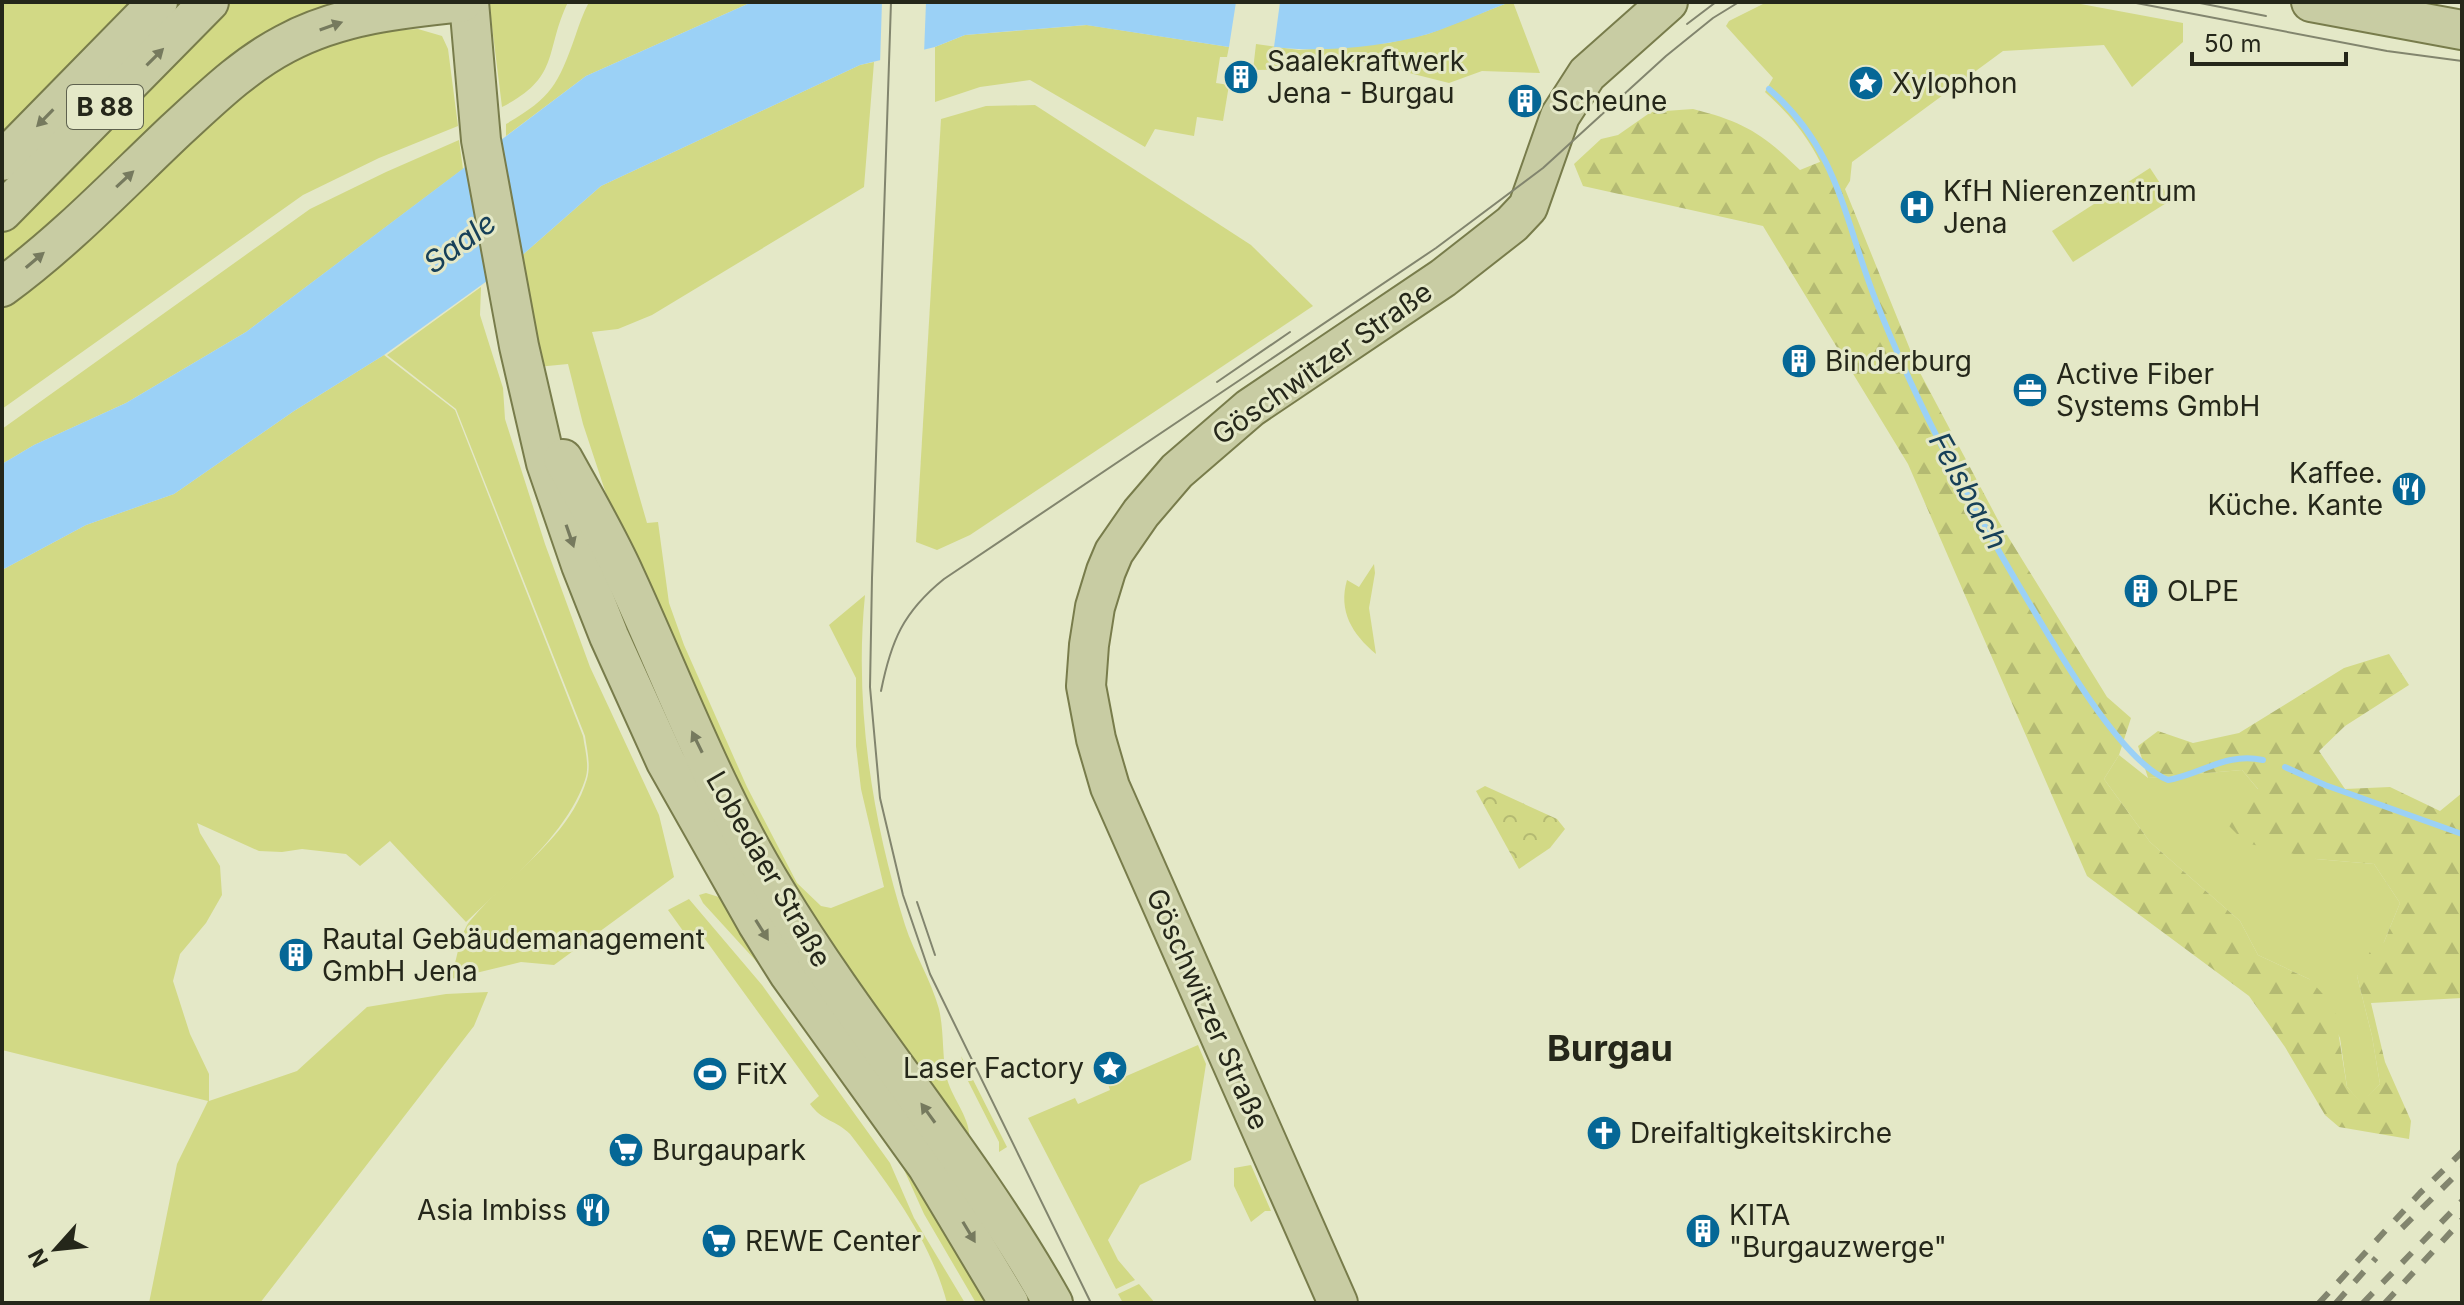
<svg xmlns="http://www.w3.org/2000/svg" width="2464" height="1305" viewBox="0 0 2464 1305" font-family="Inter,sans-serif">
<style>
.green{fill:#d2d985}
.forest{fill:url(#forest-firs)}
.park{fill:url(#park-crowns)}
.water{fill:#9bd1f6}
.pier{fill:#e4e8c7}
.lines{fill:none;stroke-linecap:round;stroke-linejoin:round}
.stream{stroke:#9bd1f6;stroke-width:6}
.major-casing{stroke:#787c4b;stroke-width:42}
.major{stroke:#c8cca3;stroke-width:38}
.tram{stroke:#82856e;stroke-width:2}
.rail{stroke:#82856e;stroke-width:6;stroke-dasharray:14 14;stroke-linecap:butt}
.oneway{fill:#767a5e}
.labels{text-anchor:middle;stroke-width:6;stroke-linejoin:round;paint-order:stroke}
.shield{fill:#e4e8c7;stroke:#5e614e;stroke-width:2}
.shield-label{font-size:26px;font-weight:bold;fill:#25271a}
.poi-label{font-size:28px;fill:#25271a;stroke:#e4e8c7;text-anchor:start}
.street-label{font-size:28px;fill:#25271a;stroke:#e4e8c7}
.water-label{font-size:30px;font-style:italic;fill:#174059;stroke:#e4e8c7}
.district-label{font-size:36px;font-weight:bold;fill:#25271a;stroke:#e4e8c7}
</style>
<defs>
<pattern id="forest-firs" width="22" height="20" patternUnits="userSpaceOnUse" patternTransform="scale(2)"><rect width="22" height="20" fill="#d2d985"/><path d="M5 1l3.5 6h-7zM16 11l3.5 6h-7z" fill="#b4ba72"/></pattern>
<pattern id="park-crowns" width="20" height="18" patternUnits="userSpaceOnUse" patternTransform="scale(2)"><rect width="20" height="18" fill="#d2d985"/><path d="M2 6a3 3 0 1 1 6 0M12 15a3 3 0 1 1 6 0" fill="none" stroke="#b4ba72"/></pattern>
</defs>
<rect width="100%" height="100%" fill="#e4e8c7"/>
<g class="green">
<polygon points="2,2 142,2 2,145"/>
<polygon points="230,2 374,2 293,28 2,271 2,234"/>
<path d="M489,2H568C544,52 561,77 502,107Z"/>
<path d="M589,2H752L586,76L506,136V124C551,98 558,85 575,37C579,25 583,13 589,2Z"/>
<polygon points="1510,2 1513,2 1540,73 1482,71 1449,83 1362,61 1312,69 1253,70 1256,44 1299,50 1388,43 1428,34"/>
<path d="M1767,2H2070L2183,23V42L2132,87L2104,45L2003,51L1852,162L1850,181L1837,202C1821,156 1802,125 1765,92L1773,78L1726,26L1729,21Z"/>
<polygon points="1087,25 1229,47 1227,57 1220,57 1216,83 1229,85 1223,121 1197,117 1194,136 1155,129 1145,147 1030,80 980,87 935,102 935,47 965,35"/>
<polygon points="418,29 442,36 448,49 458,126 379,158 303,195 2,409 2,299 277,59 354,33"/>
<path d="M874,62L864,187L652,315L618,329L592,332L647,523L658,522L669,603L684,645L747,787L797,883L821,906L831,908L884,887L861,789L856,746V678L829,625L865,595C854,705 872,820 905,925C914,953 931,980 939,1009C944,1031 942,1053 946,1075C951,1099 973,1119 969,1143L754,838L611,509L583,424L568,364L537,367L519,258L601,186L860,65Z"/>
<polygon points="1035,105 1251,245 1313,306 970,535 937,550 916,542 941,119 986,106"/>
<polygon points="459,140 463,169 246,332 126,403 34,445 2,464 2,429 310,209 386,172"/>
<polygon points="2150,168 2171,200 2073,262 2052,231"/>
<path d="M481,287L480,315L503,388L505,419L545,544L590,667L659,815L674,877L554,965L521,962L451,979C456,964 460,932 470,921C507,875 569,840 587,779C591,765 587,750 585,736L456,409L387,355Z"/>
<path d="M384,355L455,410L583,736C585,750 590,766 585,780C566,836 507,882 466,922L390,841L360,866L346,854L302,849L282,852L259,851L197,823L200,833L220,866L222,895L206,923L180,954L173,981L190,1034L209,1074V1101L297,1071L367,1007L446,994L488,992L474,1026L260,1303H149L177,1164L208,1101L2,1050V570L86,525L174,494L294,411Z"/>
<path d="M1374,564L1375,573L1369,608L1376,654C1352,634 1338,611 1347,580L1359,587Z"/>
<polygon points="2119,755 2148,778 2242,770 2316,859 2374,864 2400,903 2384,942 2357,976 2372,1036 2380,1084 2361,1103 2347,1087 2340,1038 2309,979 2258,955 2240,921 2150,842 2104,779"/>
<polygon points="706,893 722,898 917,1174 933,1213 986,1303 976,1303 924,1214 901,1163 766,972 703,903 699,895"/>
<path d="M689,899L762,985L890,1163L914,1218L965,1303H947C930,1239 889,1185 850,1134C836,1120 822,1121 810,1104L819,1096L702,935L691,942L668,910Z"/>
<polygon points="1198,1045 1206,1064 1191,1160 1140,1185 1108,1240 1118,1260 1135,1280 1116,1289 1028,1118 1075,1098 1078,1104 1110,1090 1108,1084"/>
<polygon points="961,1056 1007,1147 999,1152 999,1142 968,1081"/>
<polygon points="1251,1165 1271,1211 1265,1211 1251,1222 1234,1186 1234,1168"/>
<polygon points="1139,1284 1155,1303 1123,1303 1118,1294"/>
</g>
<path class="forest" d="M1693,109C1744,122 1762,133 1800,170L1832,157L1918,369L1999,522L2107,697L2131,718L2119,755L2104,779L2150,842L2240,921L2258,955L2309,979L2334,1006L2347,1087L2361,1102L2380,1084L2372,1036L2357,976L2372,948L2384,942L2400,903L2374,864L2316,859L2246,843L2226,823L2258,789L2242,770L2148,778L2138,746L2158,731L2193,743L2239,733L2344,668L2389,654L2409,685L2345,726L2319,751L2345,789L2390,787L2440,811L2462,793V998L2371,1003L2385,1062L2411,1121L2409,1139L2339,1127L2325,1115L2285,1047L2249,996L2087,876L1908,464L1763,226L1583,186L1574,164L1601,139L1618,135L1651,112Z"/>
<polygon class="park" points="1485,786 1557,819 1565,829 1550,848 1519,869 1476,791"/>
<g class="water">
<polygon points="752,2 1236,2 1229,47 1086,25 965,35 935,47 860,65 601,186 519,258 384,355 294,411 174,494 86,525 2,570 2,464 34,445 126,403 246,332 586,76"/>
<path d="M1280,2H1510C1483,12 1456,25 1428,34C1383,47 1320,53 1274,47Z"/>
</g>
<polygon class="pier" points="882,2 926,2 924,54 880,64"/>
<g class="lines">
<g class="stream">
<path d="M1769,89C1838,149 1843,215 1874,296C1919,412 1979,520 2043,626C2067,666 2125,763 2168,780C2202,774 2226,752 2263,760"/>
<polyline points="2285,767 2325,785 2462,834"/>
</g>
<defs>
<g id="major">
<polyline points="469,2 481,140 519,346 546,463 581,565 609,636 666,762 757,923 789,974 927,1166 1009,1303"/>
<polyline points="2311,2 2462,30"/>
<polyline points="2,161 158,2"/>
<polyline points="2,212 209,2"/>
<path d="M2,287C65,241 119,184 175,131C210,99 243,66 285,44C338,15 403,8 463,2"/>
<path d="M563,459C584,497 607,536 625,576C674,682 714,792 776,892C862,1034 972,1158 1053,1303"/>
<polyline points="1338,1303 1110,787 1096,739 1086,686 1089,645 1095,607 1106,571 1114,552 1141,513 1177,471 1250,408 1443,278 1512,224 1528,207 1560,116 1587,74 1668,2"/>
</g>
</defs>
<use href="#major" class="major-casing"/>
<use href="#major" class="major"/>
<g class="tram">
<polyline points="891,2 872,578 870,687 880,798 903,895 930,974 1091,1303"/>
<polyline points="2131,2 2387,51 2462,61"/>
<polyline points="2195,2 2266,16"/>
<polyline points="1687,24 1716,2"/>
<polyline points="1217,382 1290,332"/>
<path d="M881,691C891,641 903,612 944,579L1436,248L1543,168L1666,56L1713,18L1739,2"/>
<polyline points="917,902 935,955"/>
</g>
<g class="rail">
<polyline points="2402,1228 2462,1169"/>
<polyline points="2319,1303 2420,1193 2462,1152"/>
<polyline points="2336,1303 2376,1258"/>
<polyline points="2363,1303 2462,1201"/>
<polyline points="2385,1303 2462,1220"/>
</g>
</g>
<defs><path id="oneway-solid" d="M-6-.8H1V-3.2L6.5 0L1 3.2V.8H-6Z" transform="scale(2)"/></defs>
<g class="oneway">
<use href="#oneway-solid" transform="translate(331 26) rotate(-19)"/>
<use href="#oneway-solid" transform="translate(155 57) rotate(-45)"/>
<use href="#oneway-solid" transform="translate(45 118) rotate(134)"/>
<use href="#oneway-solid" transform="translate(125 179) rotate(-43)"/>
<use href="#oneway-solid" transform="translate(35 260) rotate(-40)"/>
<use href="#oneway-solid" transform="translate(570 536) rotate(71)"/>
<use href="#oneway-solid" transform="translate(697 742) rotate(-116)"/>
<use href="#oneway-solid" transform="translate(762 930) rotate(58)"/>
<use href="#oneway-solid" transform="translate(928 1113) rotate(-126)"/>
<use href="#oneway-solid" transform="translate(969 1232) rotate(59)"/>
</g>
<defs>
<symbol id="building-disc" viewBox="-11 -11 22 22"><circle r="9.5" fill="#056796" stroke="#e4e8c7"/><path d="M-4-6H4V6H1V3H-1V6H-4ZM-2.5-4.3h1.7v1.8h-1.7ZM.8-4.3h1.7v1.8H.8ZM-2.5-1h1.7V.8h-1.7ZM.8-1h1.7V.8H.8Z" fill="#fff"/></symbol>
<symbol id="sight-disc" viewBox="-11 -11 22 22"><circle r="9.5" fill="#056796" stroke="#e4e8c7"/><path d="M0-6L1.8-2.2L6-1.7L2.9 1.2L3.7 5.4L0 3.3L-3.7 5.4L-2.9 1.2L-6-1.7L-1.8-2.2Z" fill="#fff"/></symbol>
<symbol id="hospital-disc" viewBox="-11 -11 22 22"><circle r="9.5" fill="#056796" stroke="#e4e8c7"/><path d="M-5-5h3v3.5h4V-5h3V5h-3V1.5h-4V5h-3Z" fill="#fff"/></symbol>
<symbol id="office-disc" viewBox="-11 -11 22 22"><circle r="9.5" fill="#056796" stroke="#e4e8c7"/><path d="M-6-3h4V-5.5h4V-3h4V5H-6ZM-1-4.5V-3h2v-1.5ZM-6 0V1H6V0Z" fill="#fff"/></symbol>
<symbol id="restaurant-disc" viewBox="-11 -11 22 22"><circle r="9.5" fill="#056796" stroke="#e4e8c7"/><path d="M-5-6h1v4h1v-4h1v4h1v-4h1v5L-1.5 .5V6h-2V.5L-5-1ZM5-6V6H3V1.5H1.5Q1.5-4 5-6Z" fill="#fff"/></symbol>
<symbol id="stadium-disc" viewBox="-11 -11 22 22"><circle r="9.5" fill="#056796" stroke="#e4e8c7"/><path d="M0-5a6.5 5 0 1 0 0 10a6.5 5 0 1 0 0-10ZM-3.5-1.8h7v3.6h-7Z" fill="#fff"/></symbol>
<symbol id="church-disc" viewBox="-11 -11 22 22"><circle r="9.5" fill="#056796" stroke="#e4e8c7"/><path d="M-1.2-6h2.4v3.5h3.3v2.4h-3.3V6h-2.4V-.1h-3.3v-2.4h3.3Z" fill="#fff"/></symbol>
<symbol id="supermarket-disc" viewBox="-11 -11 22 22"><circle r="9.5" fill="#056796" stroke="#e4e8c7"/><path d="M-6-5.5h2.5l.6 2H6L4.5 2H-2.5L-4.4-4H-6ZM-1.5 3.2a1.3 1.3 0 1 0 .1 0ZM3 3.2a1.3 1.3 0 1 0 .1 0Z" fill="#fff"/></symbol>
</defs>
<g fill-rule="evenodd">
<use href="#building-disc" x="1221" y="57" width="40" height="40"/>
<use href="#sight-disc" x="1846" y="63" width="40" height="40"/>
<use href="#building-disc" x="1505" y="81" width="40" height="40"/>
<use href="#hospital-disc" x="1897" y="187" width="40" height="40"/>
<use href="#building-disc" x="1779" y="341" width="40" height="40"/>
<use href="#office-disc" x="2010" y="370" width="40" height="40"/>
<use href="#restaurant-disc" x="2389" y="469" width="40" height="40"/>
<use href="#building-disc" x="2121" y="571" width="40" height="40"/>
<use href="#building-disc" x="276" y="935" width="40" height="40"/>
<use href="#sight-disc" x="1090" y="1048" width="40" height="40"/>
<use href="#stadium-disc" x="690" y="1054" width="40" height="40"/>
<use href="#church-disc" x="1584" y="1113" width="40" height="40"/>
<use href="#supermarket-disc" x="606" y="1130" width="40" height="40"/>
<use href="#restaurant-disc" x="573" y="1190" width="40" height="40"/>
<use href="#building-disc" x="1683" y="1211" width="40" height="40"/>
<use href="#supermarket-disc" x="699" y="1221" width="40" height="40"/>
</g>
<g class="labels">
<rect class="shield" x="67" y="85" width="76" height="44" rx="6"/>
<g class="shield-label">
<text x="105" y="116">B 88</text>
</g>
<g class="poi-label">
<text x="1267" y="71">Saalekraftwerk<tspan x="1267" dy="32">Jena - Burgau</tspan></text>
<text x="1892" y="93">Xylophon</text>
<text x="1551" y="111">Scheune</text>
<text x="1943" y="201">KfH Nierenzentrum<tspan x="1943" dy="32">Jena</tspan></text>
<text x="1825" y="371">Binderburg</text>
<text x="2056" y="384">Active Fiber<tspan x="2056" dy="32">Systems GmbH</tspan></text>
<text x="2383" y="483" text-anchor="end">Kaffee.<tspan x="2383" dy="32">Küche. Kante</tspan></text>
<text x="2167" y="601">OLPE</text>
<text x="322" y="949">Rautal Gebäudemanagement<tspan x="322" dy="32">GmbH Jena</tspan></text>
<text x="1084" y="1078" text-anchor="end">Laser Factory</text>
<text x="736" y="1084">FitX</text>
<text x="1630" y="1143">Dreifaltigkeitskirche</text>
<text x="652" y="1160">Burgaupark</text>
<text x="567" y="1220" text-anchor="end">Asia Imbiss</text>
<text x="1729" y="1225">KITA<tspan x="1729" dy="32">"Burgauzwerge"</tspan></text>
<text x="745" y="1251">REWE Center</text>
</g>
<g class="street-label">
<text transform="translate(1322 363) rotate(-35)" y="10">Göschwitzer Straße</text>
<text transform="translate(769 869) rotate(60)" y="10">Lobedaer Straße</text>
<text transform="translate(1208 1009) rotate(66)" y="10">Göschwitzer Straße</text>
</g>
<g class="water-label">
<text transform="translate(460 243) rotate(-36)" y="10">Saale</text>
<text transform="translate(1968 491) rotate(61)" y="10">Felsbach</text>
</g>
<g class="district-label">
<text x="1610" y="1061">Burgau</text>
</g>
</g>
<rect width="2464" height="1305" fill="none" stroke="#25271a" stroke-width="8"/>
<g transform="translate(56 1249) rotate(243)" stroke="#e4e8c7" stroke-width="6" paint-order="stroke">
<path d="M0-6L14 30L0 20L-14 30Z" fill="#25271a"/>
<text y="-12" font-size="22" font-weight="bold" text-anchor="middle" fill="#25271a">N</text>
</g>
<path d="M2192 52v12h154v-12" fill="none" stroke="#25271a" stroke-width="4"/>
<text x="2204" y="52" font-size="24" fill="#25271a" stroke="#e4e8c7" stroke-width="6" paint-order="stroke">50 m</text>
</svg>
